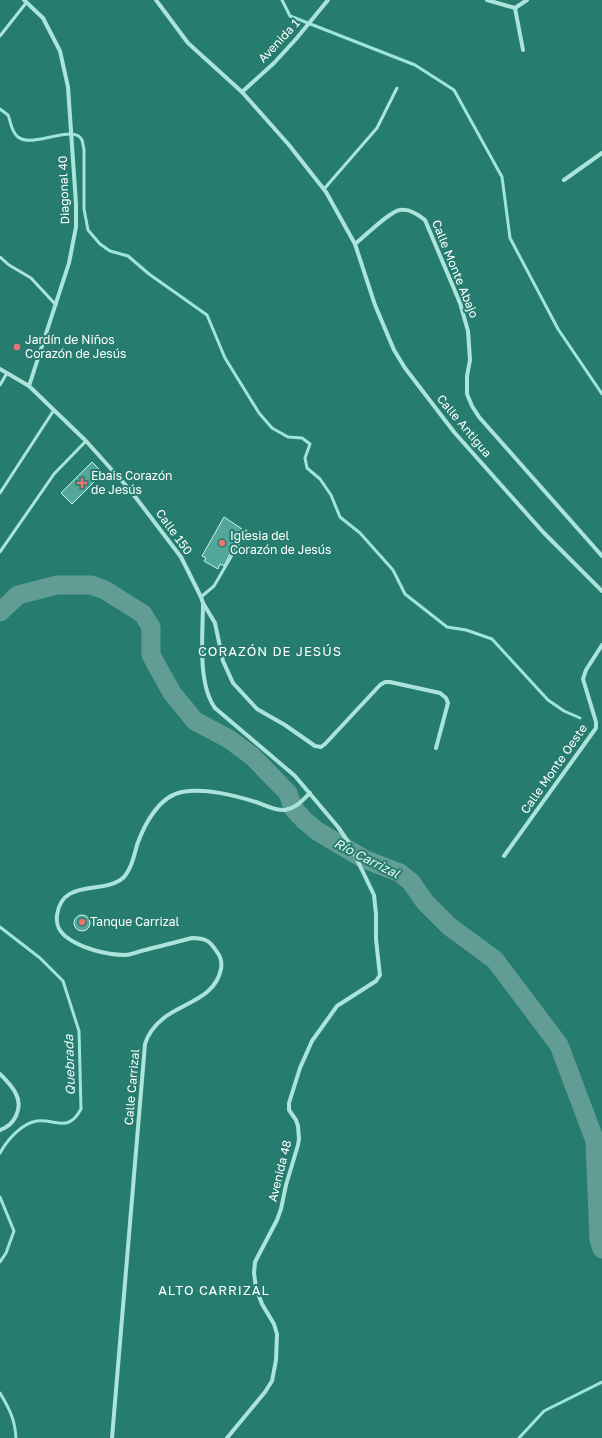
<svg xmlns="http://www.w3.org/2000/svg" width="602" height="1438" viewBox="0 0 602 1438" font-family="'Golos Text',sans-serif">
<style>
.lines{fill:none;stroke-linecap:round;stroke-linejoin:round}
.stream{stroke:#9fe5d9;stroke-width:3}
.river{stroke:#619d94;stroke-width:19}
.building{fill:#53a69a;stroke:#cdf4ed}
.service{stroke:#abe4db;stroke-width:3}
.minor{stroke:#abe4db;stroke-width:4}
.poi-dot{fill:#ed7171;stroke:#267c6f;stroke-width:1.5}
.labels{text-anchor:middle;stroke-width:4;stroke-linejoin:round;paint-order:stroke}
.street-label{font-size:12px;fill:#fff;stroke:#267c6f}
.poi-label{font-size:12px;fill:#fff;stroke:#267c6f;text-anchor:start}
.neighbourhood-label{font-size:13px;letter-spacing:1px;fill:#fff;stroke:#267c6f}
.water-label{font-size:13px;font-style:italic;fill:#e5f8f5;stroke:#267c6f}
</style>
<rect width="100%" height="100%" fill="#267c6f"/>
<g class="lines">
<g class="stream">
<polyline points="282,0 290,16 415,65 454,90 502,177 510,238 558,329 602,394"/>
<path d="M0,109L8,115C11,122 11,132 18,137C33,149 74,123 82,140C83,143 83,147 84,149V209L88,230L100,244L110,251L128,256L149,274L207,315L225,358L259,413L272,428L288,437L302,438L310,444L305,458L307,468L320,479L331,495L340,517L360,533L393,570L405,594L447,627L466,630L492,639L548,700L564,711L580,718"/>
<path d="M0,927L40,958L63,981L79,1031L81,1109C68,1133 57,1119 37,1121C22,1123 7,1140 0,1153"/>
<polyline points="0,1197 14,1231 6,1253 0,1262"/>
<path d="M0,1393C9,1408 15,1419 16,1438"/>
<polyline points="519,1438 544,1411 602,1382"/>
</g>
<polyline class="river" points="0,612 18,595 57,585 91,585 105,590 143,614 151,627 151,655 172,693 195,721 229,739 252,756 288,793 293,808 304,820 317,831 364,859 400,873 411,882 425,902 449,926 495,960 559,1045 595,1141 599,1240 602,1249"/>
</g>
<g class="building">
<polygon points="92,462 103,473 72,504 61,493"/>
<polygon points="224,517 242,529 224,566 220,564 218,569 204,561 206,558 202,556"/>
<circle cx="82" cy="923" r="8"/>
</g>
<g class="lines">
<g class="service">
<polyline points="0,36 26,3"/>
<polyline points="324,189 377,128 397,88"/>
<polyline points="0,257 9,265 31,278 56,305"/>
<polyline points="0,385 7,373"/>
<polyline points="0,493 54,410"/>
<polyline points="0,552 54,474 86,441"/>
<polyline points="201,597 214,586 246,531"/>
</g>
<g class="minor">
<polyline points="24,0 43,18 60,51 68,87 76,204 76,227 69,263 29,386"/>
<path d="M156,0L188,43L242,92L289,145L326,192L355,244C364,237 390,211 400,210C409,208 419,215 425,220L460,303L468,331L470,360L467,376V394L472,406L479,417L602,556"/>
<polyline points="487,0 515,8 527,0"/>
<polyline points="515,8 523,50"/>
<polyline points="242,92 274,63 296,39 328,0"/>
<polyline points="564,180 602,153"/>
<polyline points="355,244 375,305 394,350 405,368 454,432 543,532 602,591"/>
<path d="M0,369L29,386L86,441L130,490L181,557L201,597L203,603C203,633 197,683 215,708L295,776L338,827L349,843L374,895L376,914V939L379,967L380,975L376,981L337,1006L312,1041L300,1068L289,1103V1110L296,1120L298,1126L299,1139L298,1145L286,1185L281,1209L277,1220L255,1262L254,1273L256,1288L262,1304L274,1324L277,1334L276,1360L272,1381L265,1392L227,1438"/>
<polyline points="203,603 215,623 223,661 233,683 257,709 285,725 315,746 321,747 325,744 380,685 385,682 390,682 440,693 446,698 448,703 436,748"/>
<polyline points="504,856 596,728 596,722 583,679 586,670 602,645"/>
<path d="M0,1074C5,1079 13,1087 16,1094C23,1108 15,1125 0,1130"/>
<path d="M112,1438L145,1044C148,1034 156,1024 165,1017C185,1002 215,998 221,969C222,963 221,957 217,952C210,941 206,938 192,938C177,942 161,946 145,950C139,951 132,955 125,955C106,955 80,948 65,936C58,930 56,924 57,915C62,878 103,895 123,878C131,870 134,856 137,845C144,825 159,796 182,792C206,788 233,795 256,802C265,805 275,811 285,810C296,808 302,801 310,793"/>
</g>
</g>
<g class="poi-dot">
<circle cx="17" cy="347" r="4"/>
<path d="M80 477h4v4h4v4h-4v4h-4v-4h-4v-4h4z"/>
<circle cx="222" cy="543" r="4"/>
<circle cx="82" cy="922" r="4"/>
</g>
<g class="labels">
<g class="street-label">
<text transform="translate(279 41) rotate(-47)" y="4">Avenida 1</text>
<text transform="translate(64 190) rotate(-92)" y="4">Diagonal 40</text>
<text transform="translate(455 269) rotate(68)" y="4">Calle Monte Abajo</text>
<text transform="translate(464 426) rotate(50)" y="4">Calle Antigua</text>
<text transform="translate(174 532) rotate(54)" y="4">Calle 150</text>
<text transform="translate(554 769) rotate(-55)" y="4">Calle Monte Oeste</text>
<text transform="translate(132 1087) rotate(-85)" y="4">Calle Carrizal</text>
<text transform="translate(280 1171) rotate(-76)" y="4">Avenida 48</text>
</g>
<g class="poi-label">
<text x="25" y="344">Jardín de Niños<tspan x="25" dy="14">Corazón de Jesús</tspan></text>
<text x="91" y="480">Ebais Corazón<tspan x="91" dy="14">de Jesús</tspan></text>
<text x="230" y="540">Iglesia del<tspan x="230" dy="14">Corazón de Jesús</tspan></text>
<text x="90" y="926">Tanque Carrizal</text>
</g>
<g class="neighbourhood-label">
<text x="270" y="656">CORAZÓN DE JESÚS</text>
<text x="214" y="1295">ALTO CARRIZAL</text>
</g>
<g class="water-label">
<text transform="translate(367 858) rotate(27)" y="5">Río Carrizal</text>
<text transform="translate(69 1065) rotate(-92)" y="5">Quebrada</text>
</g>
</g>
</svg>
